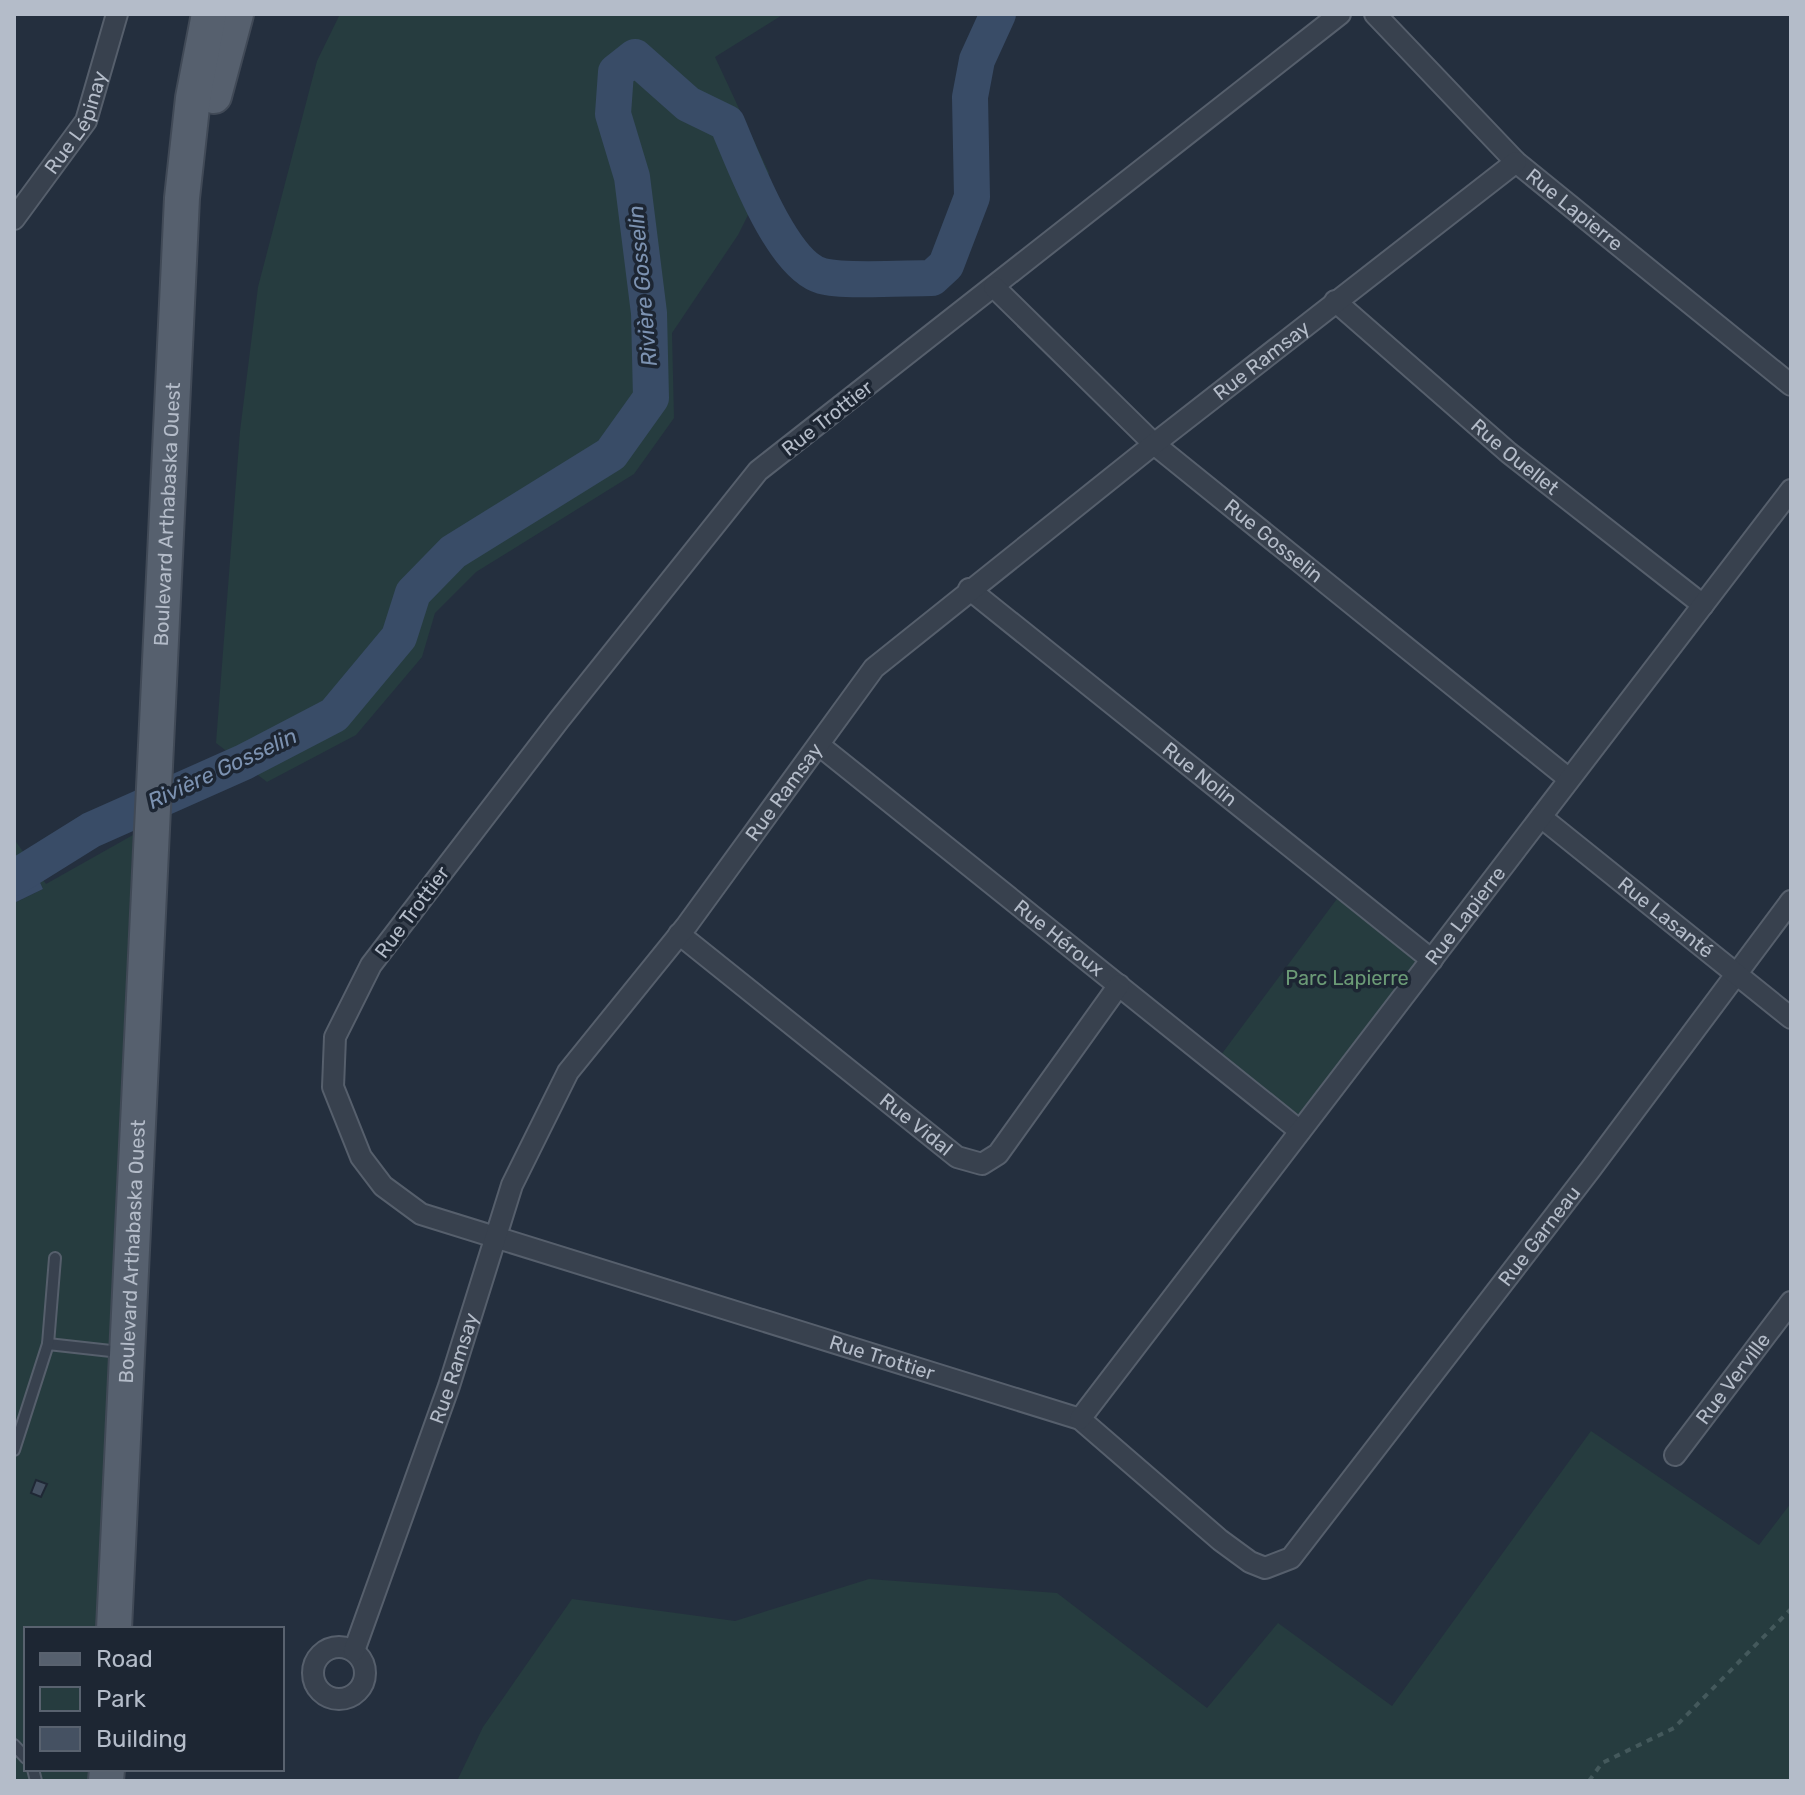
<svg xmlns="http://www.w3.org/2000/svg" width="1805" height="1795" viewBox="0 0 1805 1795" font-family="Rubik,sans-serif">
<style>
.green{fill:#263c3f}
.water{fill:#394c67}
.lines{fill:none;stroke-linecap:round;stroke-linejoin:round}
.river{stroke:#394c67;stroke-width:36}
.building{fill:#455162;stroke:#1f2835;stroke-width:2}
.service-casing{stroke:#565f6c;stroke-width:14}
.minor-casing{stroke:#565f6c;stroke-width:24}
.primary-casing{stroke:#414a57;stroke-width:38}
.path{stroke:#44595c;stroke-width:4;stroke-dasharray:6 6;stroke-linecap:butt}
.service{stroke:#38414e;stroke-width:10}
.minor{stroke:#38414e;stroke-width:20}
.primary{stroke:#56606e;stroke-width:34}
.labels{text-anchor:middle;stroke-width:7;stroke-linejoin:round;paint-order:stroke}
.street-label{font-size:20px;fill:#b4bcc9;stroke:#1d2633}
.park-label{font-size:20px;fill:#6b9a76;stroke:#1d2633}
.water-label{font-size:22px;font-style:italic;fill:#7c92b1;stroke:#1d2633}
</style>
<rect width="100%" height="100%" fill="#242f3e"/>
<g class="green">
<polygon points="340,14 784,14 715,57 769,173 738,235 672,333 674,418 634,474 476,572 435,613 422,657 356,735 267,782 216,743 240,431 258,287 317,61"/>
<polygon points="133,835 96,1629 26,1629 26,1769 89,1769 88,1781 14,1781 14,903 43,889 33,867 14,864 14,839 46,884"/>
<polygon points="1345,888 1432,960 1300,1131 1215,1063"/>
<polygon points="1591,1431 1759,1545 1791,1503 1791,1781 457,1781 483,1727 572,1599 735,1621 869,1579 1057,1593 1207,1708 1278,1623 1392,1706"/>
</g>
<polygon class="water" points="14,864 33,867 43,889 14,903"/>
<g class="lines">
<path class="river" d="M14,878L91,830L244,762L334,715L399,637L413,593L453,552L611,454L651,398L649,313L632,177L613,114L616,72L635,57L688,104L727,123C743,160 781,265 822,276C843,282 906,278 932,278L946,265L972,197L970,97L977,60L998,14"/>
</g>
<polygon class="building" points="36,1480 47,1484 41,1497 31,1493"/>
<g class="lines">
<defs>
<g id="service">
<polyline points="48,1344 120,1352"/>
<polyline points="14,1450 48,1344 55,1258"/>
<polyline points="14,1745 26,1758"/>
<polyline points="33,1769 36,1781"/>
</g>
<g id="minor">
<path id="s1" d="M1340,14L758,471L559,720L371,965L335,1037L333,1087L361,1157L383,1186L421,1214L1080,1419L1220,1540L1250,1562L1265,1568L1291,1558L1590,1170L1791,901"/>
<path id="s2" d="M1375,14L1516,162L1791,385"/>
<path id="s3" d="M14,219L86,121L117,14"/>
<path id="s4" d="M994,287L1154,444L1569,779"/>
<path id="s5" d="M1335,301L1509,453L1703,605"/>
<path id="s6" d="M969,589L1432,960"/>
<path id="s7" d="M819,745L1300,1131"/>
<path id="s8" d="M1541,817L1791,1018"/>
<path id="s9" d="M679,934L957,1157L982,1164L998,1154L1119,985"/>
<path id="s10" d="M1080,1419L1791,490"/>
<path id="s11" d="M1675,1455L1791,1302"/>
<circle cx="339" cy="1673" r="26"/>
<path id="s12" d="M354,1651L449,1386L512,1185L568,1072L687,925L874,668L1154,444L1516,162"/>
</g>
<g id="primary">
<polyline points="214,96 236,14"/>
<path id="s13" d="M114,1629L182,198L193,98L209,14"/>
<polyline points="106,1781 107,1769"/>
</g>
</defs>
<use href="#service" class="service-casing"/>
<use href="#minor" class="minor-casing"/>
<use href="#primary" class="primary-casing"/>
<polyline class="path" points="1589,1781 1602,1763 1674,1728 1791,1609"/>
<use href="#service" class="service"/>
<use href="#minor" class="minor"/>
<use href="#primary" class="primary"/>
</g>
<g class="labels">
<g class="street-label">
<text dy="7" stroke="none"><textPath href="#s3" startOffset="116">Rue Lépinay</textPath></text>
<text dy="7" stroke="none"><textPath href="#s2" startOffset="280">Rue Lapierre</textPath></text>
<text dy="7" stroke="none"><textPath href="#s12" startOffset="1620">Rue Ramsay</textPath></text>
<text transform="translate(827 418) rotate(-38)" y="7">Rue Trottier</text>
<text dy="7" stroke="none"><textPath href="#s5" startOffset="238">Rue Ouellet</textPath></text>
<text dy="7" stroke="none"><textPath href="#s13" startOffset="1116">Boulevard Arthabaska Ouest</textPath></text>
<text dy="7" stroke="none"><textPath href="#s4" startOffset="378">Rue Gosselin</textPath></text>
<text dy="7" stroke="none"><textPath href="#s6" startOffset="296">Rue Nolin</textPath></text>
<text dy="7" stroke="none"><textPath href="#s12" startOffset="972">Rue Ramsay</textPath></text>
<text transform="translate(412 912) rotate(-53)" y="7">Rue Trottier</text>
<text dy="7" stroke="none"><textPath href="#s10" startOffset="634">Rue Lapierre</textPath></text>
<text dy="7" stroke="none"><textPath href="#s8" startOffset="160">Rue Lasanté</textPath></text>
<text dy="7" stroke="none"><textPath href="#s7" startOffset="308">Rue Héroux</textPath></text>
<text dy="7" stroke="none"><textPath href="#s9" startOffset="304">Rue Vidal</textPath></text>
<text dy="7" stroke="none"><textPath href="#s1" startOffset="3020">Rue Garneau</textPath></text>
<text dy="7" stroke="none"><textPath href="#s13" startOffset="378">Boulevard Arthabaska Ouest</textPath></text>
<text dy="7" stroke="none"><textPath href="#s1" startOffset="2140">Rue Trottier</textPath></text>
<text dy="7" stroke="none"><textPath href="#s12" startOffset="300">Rue Ramsay</textPath></text>
<text dy="7" stroke="none"><textPath href="#s11" startOffset="96">Rue Verville</textPath></text>
</g>
<g class="park-label">
<text x="1347" y="985">Parc Lapierre</text>
</g>
<g class="water-label">
<text transform="translate(642 286) rotate(-95)" y="8">Rivière Gosselin</text>
<text transform="translate(222 768) rotate(-25)" y="8">Rivière Gosselin</text>
</g>
</g>
<rect width="1805" height="1795" fill="none" stroke="#b4bcc9" stroke-width="32"/>
<rect x="24" y="1627" width="260" height="144" fill="#1d2633" stroke="#59626f" stroke-width="2"/>
<rect x="40" y="1653" width="40" height="12" fill="#56606e" stroke="#59626f" stroke-width="2"/>
<text x="96" y="1667" font-size="24" fill="#b4bcc9">Road</text>
<rect x="40" y="1687" width="40" height="24" fill="#263c3f" stroke="#59626f" stroke-width="2"/>
<text x="96" y="1707" font-size="24" fill="#b4bcc9">Park</text>
<rect x="40" y="1727" width="40" height="24" fill="#455162" stroke="#59626f" stroke-width="2"/>
<text x="96" y="1747" font-size="24" fill="#b4bcc9">Building</text>
</svg>
